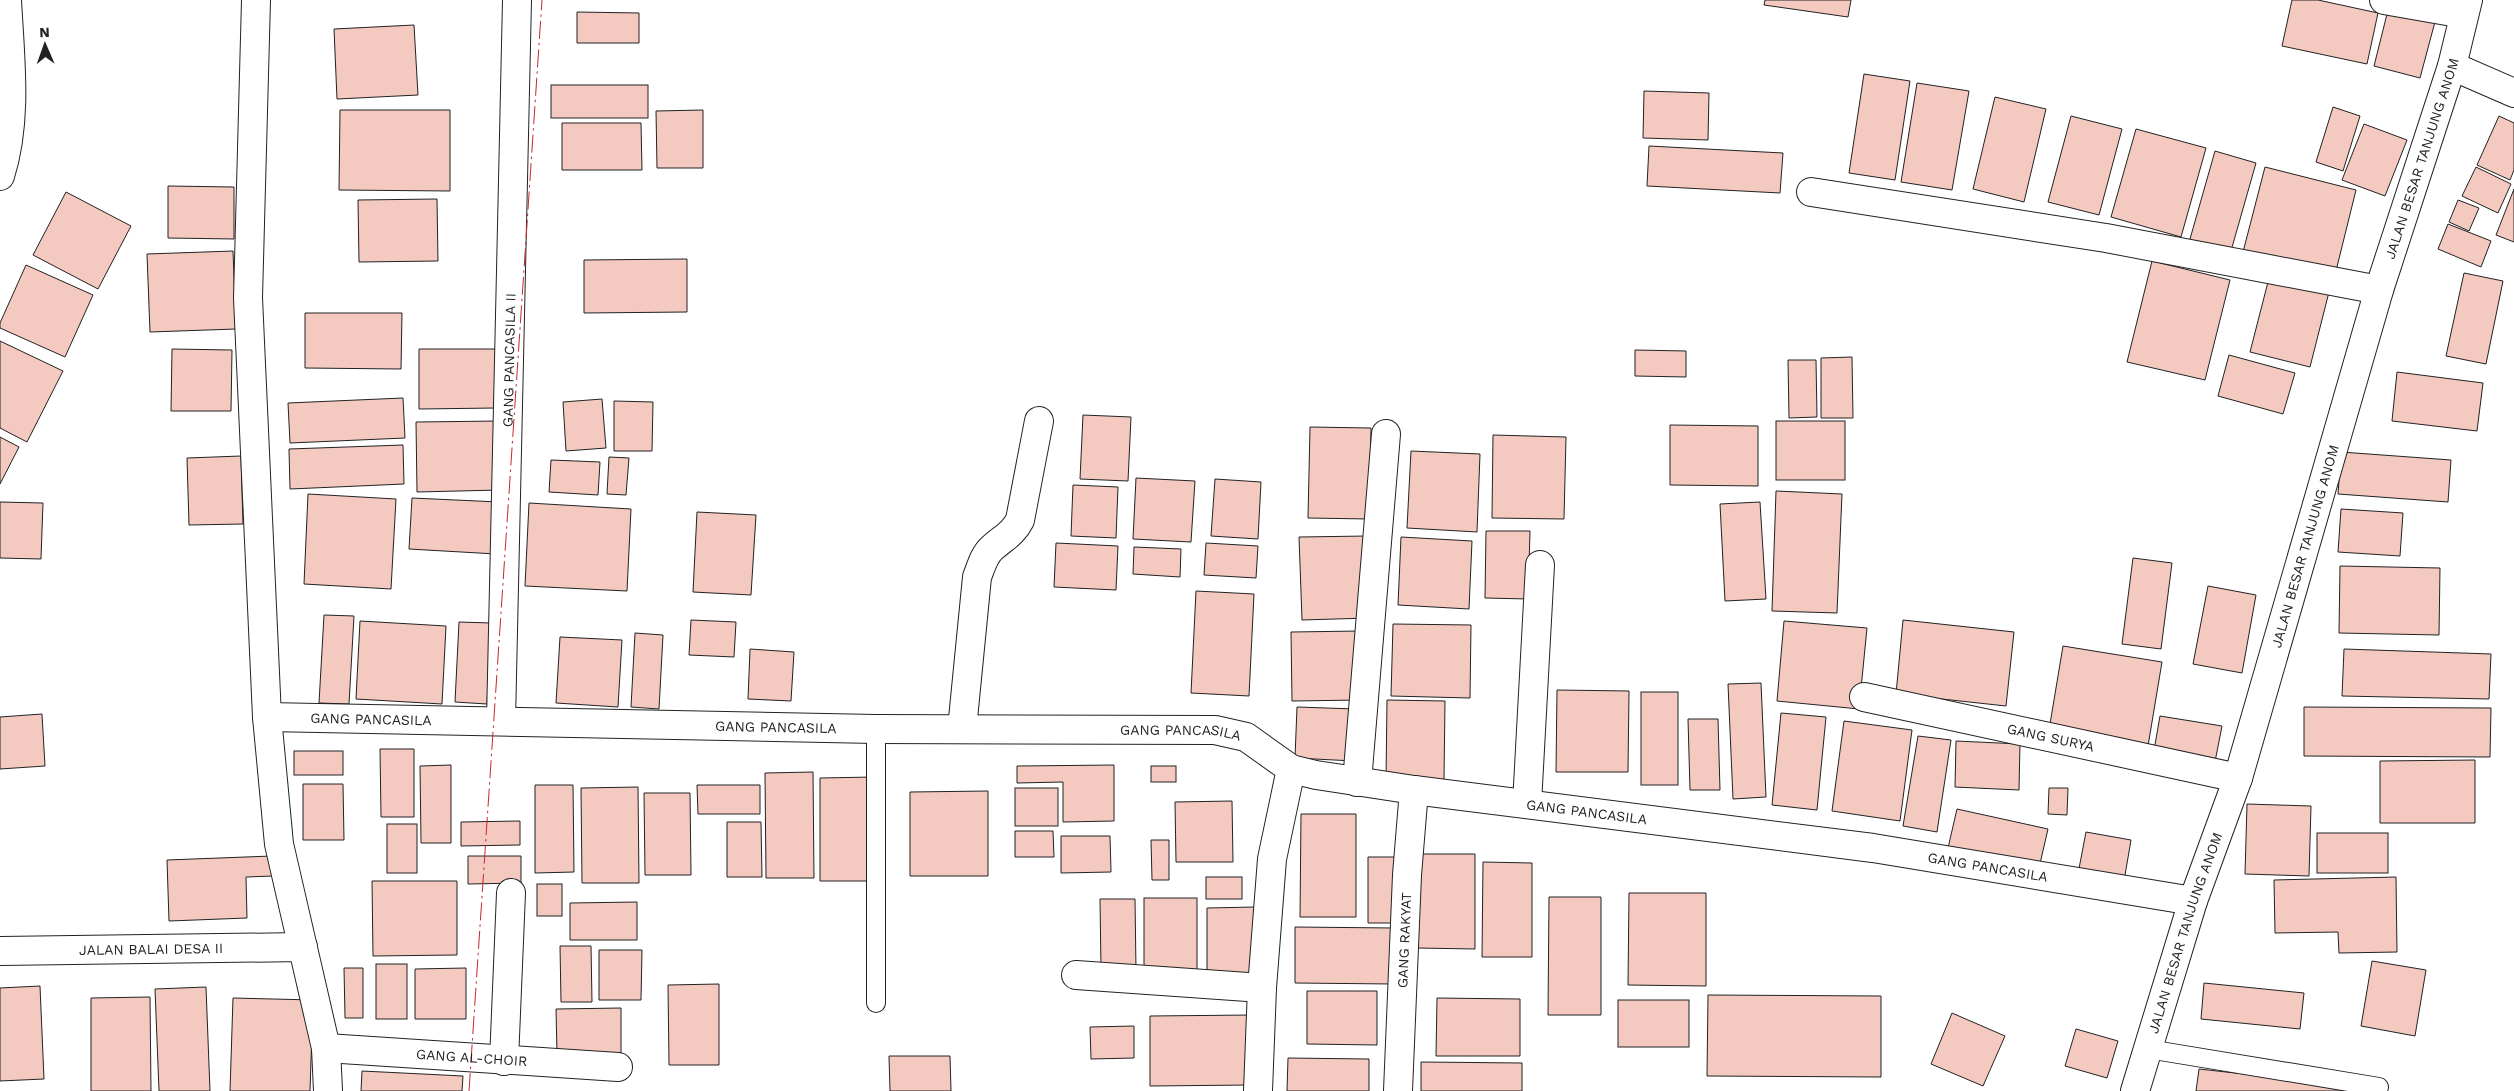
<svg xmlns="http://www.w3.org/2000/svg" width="2514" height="1091" viewBox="0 0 2514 1091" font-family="'Work Sans',sans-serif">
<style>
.building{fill:#f3c9c0;stroke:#222}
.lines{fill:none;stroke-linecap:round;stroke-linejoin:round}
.service-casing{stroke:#222;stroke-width:20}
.minor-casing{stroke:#222;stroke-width:30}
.primary-casing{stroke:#222;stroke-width:30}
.service{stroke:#fff;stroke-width:18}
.minor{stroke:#fff;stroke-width:28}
.primary{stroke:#fff;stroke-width:28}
.power{stroke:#c62828;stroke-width:1;stroke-dasharray:18 4 2.5 4;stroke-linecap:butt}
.labels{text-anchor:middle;stroke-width:4;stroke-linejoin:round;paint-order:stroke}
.street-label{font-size:14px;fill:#222;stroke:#fff}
</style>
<rect width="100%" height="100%" fill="#fff"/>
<g class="building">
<polygon points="1765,0 1851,0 1848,17 1764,5"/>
<polygon points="2292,0 2318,0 2378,13 2367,64 2282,46"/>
<polygon points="2389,6 2436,18 2420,78 2374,66"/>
<polygon points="577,12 639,13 639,43 577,43"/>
<polygon points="414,25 418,95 337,99 334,29"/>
<polygon points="1864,74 1910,81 1895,180 1849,173"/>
<polygon points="1917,83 1969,91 1952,190 1901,182"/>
<rect x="551" y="85" width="97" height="33"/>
<polygon points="1644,91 1709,93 1708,140 1643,138"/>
<polygon points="1995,97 2046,109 2024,202 1973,189"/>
<polygon points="2333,107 2360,116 2343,171 2316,162"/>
<polygon points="340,110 450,110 450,191 339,190"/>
<polygon points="703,110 703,168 657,168 656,111"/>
<polygon points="2071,116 2122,129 2099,215 2048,202"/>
<polygon points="2499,116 2514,123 2514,170 2510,180 2477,165"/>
<polygon points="562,123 641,123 642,170 562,170"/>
<polygon points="2364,124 2407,140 2385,196 2342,180"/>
<polygon points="2136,129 2206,148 2181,237 2111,217"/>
<polygon points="1649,146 1783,153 1780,193 1647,186"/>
<polygon points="2215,151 2256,163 2229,258 2188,246"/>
<polygon points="2265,167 2356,190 2335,275 2243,252"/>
<polygon points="2476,167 2511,184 2498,213 2462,196"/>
<polygon points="168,186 234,187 234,239 168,238"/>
<polygon points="2514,189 2514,242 2496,235"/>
<polygon points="66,192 131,226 98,289 33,255"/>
<polygon points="437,199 438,261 359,262 358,200"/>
<polygon points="2458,200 2479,208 2469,231 2449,222"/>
<polygon points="2448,224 2491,241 2481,267 2438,249"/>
<polygon points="233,251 236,329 150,332 147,254"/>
<polygon points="687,259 687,312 584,313 584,260"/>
<polygon points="2152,261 2230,280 2205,380 2127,362"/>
<polygon points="26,265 93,295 65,357 0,328 0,323"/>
<polygon points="2464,273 2503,281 2486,364 2446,356"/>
<polygon points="2269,278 2329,292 2310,367 2250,352"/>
<polygon points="305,313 402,313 401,369 305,368"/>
<polygon points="0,341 63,371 27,442 0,428"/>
<polygon points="172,349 232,350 231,411 171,411"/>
<polygon points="419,349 496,349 496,408 419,409"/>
<polygon points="1635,350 1686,351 1686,377 1635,376"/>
<polygon points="2229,355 2295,373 2283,414 2218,396"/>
<polygon points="1852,357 1853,418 1821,418 1821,358"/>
<polygon points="1788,360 1816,360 1817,417 1789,418"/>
<polygon points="2397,372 2483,383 2477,431 2392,421"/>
<polygon points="403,398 405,438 290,443 288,403"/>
<polygon points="602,399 606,448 566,451 563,402"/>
<polygon points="614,401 653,402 652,451 614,451"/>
<polygon points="1083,415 1131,417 1128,481 1080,479"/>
<polygon points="499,421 500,490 417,492 416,422"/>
<rect x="1776" y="421" width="69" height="59"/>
<polygon points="1670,425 1758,426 1758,486 1670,485"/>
<polygon points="1310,427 1371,428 1369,519 1308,518"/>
<polygon points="1493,435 1566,437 1564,519 1492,518"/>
<polygon points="0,437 19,447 0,484"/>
<polygon points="403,445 404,484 290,489 289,449"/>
<polygon points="1411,451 1480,454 1477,532 1407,528"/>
<polygon points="2341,452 2451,460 2448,502 2338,494"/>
<polygon points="241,456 243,524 189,525 187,458"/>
<polygon points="609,457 629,458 626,495 607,494"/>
<polygon points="551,460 600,462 598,495 549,492"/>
<polygon points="1136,478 1195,481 1191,542 1133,539"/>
<polygon points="1215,479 1261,482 1258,539 1211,536"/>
<polygon points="1073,485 1118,487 1116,538 1071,536"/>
<polygon points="1776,491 1842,494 1837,613 1772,611"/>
<polygon points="308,494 396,499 391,589 304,584"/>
<polygon points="412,498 499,502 496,554 409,549"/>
<polygon points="0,502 43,503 41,559 0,558"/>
<polygon points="1760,502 1766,599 1725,601 1720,504"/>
<polygon points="529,503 631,509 627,591 525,586"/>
<polygon points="2341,509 2403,513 2400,556 2338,552"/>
<polygon points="697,512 756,515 751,595 693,592"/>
<polygon points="1486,531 1530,531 1528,599 1485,598"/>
<polygon points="1367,536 1369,618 1302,620 1299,537"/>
<polygon points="1401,537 1472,541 1469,609 1398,605"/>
<polygon points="1056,543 1118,546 1116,590 1054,587"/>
<polygon points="1206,543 1258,546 1256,578 1204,575"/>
<polygon points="1134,547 1181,549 1180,577 1133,574"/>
<polygon points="2133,558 2172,563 2161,649 2122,644"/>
<polygon points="2340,566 2440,568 2439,635 2339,633"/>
<polygon points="2208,586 2256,595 2242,673 2193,664"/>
<polygon points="1196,591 1254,594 1249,696 1191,693"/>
<polygon points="324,615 354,616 349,704 319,703"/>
<polygon points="691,620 736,622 734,657 689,655"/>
<polygon points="1903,620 2014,632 2006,706 1896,694"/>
<polygon points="360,621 446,626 442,704 356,699"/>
<polygon points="1784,621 1867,628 1859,709 1777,701"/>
<polygon points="459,622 491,623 487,704 455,702"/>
<polygon points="1393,624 1471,625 1470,698 1391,696"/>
<polygon points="1360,631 1361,700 1292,701 1291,632"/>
<polygon points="635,633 663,635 659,709 631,707"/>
<polygon points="560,637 622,640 618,707 556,703"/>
<polygon points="2063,646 2162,662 2148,746 2049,730"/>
<polygon points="750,649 794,652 791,701 748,699"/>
<polygon points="2344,649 2491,654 2489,699 2342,696"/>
<polygon points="1761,683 1766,797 1733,799 1728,684"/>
<polygon points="1557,690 1629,691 1628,772 1556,772"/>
<rect x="1641" y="692" width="37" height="93"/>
<polygon points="1387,700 1445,701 1444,780 1386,780"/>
<polygon points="1297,707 1356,709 1354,761 1295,758"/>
<polygon points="2304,707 2491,708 2490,757 2304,756"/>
<polygon points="1781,713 1826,717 1817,810 1772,805"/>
<polygon points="42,714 45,766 0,769 0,717"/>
<polygon points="2160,716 2222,726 2214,767 2153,756"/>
<polygon points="1688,719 1718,719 1720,790 1690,790"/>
<polygon points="1844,721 1912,730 1900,821 1832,811"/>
<polygon points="1918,736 1951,740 1937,832 1903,826"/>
<polygon points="1956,741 2020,744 2019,790 1955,787"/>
<polygon points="380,749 414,749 414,817 381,817"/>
<rect x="294" y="751" width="49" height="24"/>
<polygon points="2475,760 2475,823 2380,823 2380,761"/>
<polygon points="451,765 451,843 421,843 420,766"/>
<polygon points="1114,765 1114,821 1063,822 1063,782 1017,783 1017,766"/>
<rect x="1151" y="766" width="25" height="16"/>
<polygon points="813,772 814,878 766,878 765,773"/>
<polygon points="874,777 875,881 820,881 820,778"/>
<polygon points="303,784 343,784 344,840 303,840"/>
<polygon points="535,785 573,785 574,872 535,873"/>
<polygon points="697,785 760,785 760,814 698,814"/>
<polygon points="638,787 639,883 582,883 581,788"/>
<rect x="1015" y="788" width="43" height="38"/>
<polygon points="2049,788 2068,788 2067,815 2048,814"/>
<polygon points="988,791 988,876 910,876 910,792"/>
<polygon points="644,793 690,793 691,875 645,875"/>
<polygon points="1232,801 1233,862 1176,862 1175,802"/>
<polygon points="2247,804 2311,806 2309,876 2245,874"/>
<polygon points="1957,809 2048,829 2039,868 1948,848"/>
<polygon points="1301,814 1356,814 1356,917 1300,917"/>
<polygon points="520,821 520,845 461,846 461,822"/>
<polygon points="727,822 761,822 762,877 727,877"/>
<rect x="387" y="824" width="30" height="49"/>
<polygon points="1015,831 1053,831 1054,857 1015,857"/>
<polygon points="2086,832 2131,840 2123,887 2077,879"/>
<rect x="2317" y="833" width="71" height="40"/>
<polygon points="1061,836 1110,836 1111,872 1061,873"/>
<polygon points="1151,840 1169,840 1169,880 1152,880"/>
<polygon points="1419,854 1475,854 1475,949 1418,948"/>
<polygon points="272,856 273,876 246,877 247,918 169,921 167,860"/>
<polygon points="468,856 521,856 521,883 468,884"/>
<polygon points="1368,857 1399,857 1398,923 1368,923"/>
<polygon points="1483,862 1532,863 1532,957 1482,957"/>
<rect x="1206" y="877" width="36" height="22"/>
<polygon points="2396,877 2397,952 2339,953 2338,932 2275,933 2274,880"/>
<polygon points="372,881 457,881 457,955 373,956"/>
<rect x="537" y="884" width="25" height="32"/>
<polygon points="1629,893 1706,893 1706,986 1628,985"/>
<polygon points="1549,897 1601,897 1601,1015 1548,1015"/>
<rect x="1144" y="898" width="53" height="76"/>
<polygon points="1100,899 1135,899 1136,970 1101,970"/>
<polygon points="637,902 637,940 570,940 570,903"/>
<polygon points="1255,907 1255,978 1207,978 1207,908"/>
<polygon points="1295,927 1394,928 1393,984 1295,983"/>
<polygon points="560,946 591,946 592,1002 561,1002"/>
<polygon points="599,950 642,950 641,1000 599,1000"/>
<polygon points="2372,961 2426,970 2415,1036 2361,1026"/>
<rect x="376" y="964" width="31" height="55"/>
<polygon points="344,968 363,968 363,1018 345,1018"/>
<polygon points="466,968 466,1019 415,1019 415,969"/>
<polygon points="2204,983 2304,993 2300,1029 2201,1019"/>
<polygon points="719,984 719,1065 669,1065 668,985"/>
<polygon points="40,986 44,1079 0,1081 0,988"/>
<polygon points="206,987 210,1091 159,1091 155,989"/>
<polygon points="1307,991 1377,991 1377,1045 1307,1044"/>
<polygon points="1708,995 1881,996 1881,1077 1707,1076"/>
<polygon points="150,997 151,1091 91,1091 91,998"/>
<polygon points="233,998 313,1000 310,1091 230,1091"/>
<polygon points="1437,998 1520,999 1520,1056 1436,1056"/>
<rect x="1618" y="1000" width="71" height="47"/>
<polygon points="621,1008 621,1053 557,1054 556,1009"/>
<polygon points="1952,1013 2005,1036 1983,1086 1931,1064"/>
<polygon points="1251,1015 1251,1085 1150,1086 1150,1016"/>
<polygon points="1134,1026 1134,1058 1091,1059 1090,1027"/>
<polygon points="2076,1029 2118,1041 2107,1078 2065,1066"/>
<polygon points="889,1056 950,1056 951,1091 890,1091"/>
<polygon points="1288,1058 1369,1059 1369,1091 1287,1091"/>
<polygon points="1421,1062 1522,1063 1522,1091 1421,1091"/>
<polygon points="2199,1069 2343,1085 2343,1091 2196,1091"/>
<polygon points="362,1071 463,1076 462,1091 361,1091"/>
</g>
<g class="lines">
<defs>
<g id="service">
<polyline points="876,1003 876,729"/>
<polyline points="2148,1049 2379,1087"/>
</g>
<g id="minor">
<polyline points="256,0 248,298 267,717 279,844 326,1048 328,1091"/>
<polyline points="2384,0 2464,14"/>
<polyline points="2452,66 2514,93"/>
<path d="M0,176C18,120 10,58 7,0"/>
<polyline points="1811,192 2106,238 2379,290"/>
<path id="s1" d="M1864,697L2238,778"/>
<path id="s2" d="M267,717L876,729L1215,730L1246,737L1291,769L1316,775L1414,790L1873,848L2193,901"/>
<path id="s3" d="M501,721L517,0"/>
<path d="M962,729L977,577C981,567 984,555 992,548C1003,538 1013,534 1020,520L1039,421"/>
<polyline points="1357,782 1386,434"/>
<polyline points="1527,804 1540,565"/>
<path id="s4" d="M0,951L303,947"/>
<polyline points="1076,975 1262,988"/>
<path id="s5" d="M326,1048L618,1067"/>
<polyline points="504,1061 511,893"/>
<polyline points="1258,1091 1262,988 1272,859 1291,769"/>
<path id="s6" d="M1398,1091L1407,875L1414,790"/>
</g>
<g id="primary">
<path id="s7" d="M2135,1091L2193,901L2238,778L2379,290L2452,66L2468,0"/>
</g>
</defs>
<use href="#service" class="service-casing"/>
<use href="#minor" class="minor-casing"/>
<use href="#primary" class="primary-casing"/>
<use href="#service" class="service"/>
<use href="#minor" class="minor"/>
<use href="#primary" class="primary"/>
<polyline class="power" points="469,1091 542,0"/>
</g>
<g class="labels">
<g class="street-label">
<text dy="5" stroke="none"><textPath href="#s7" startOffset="976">JALAN BESAR TANJUNG ANOM</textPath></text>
<text dy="5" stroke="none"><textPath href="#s3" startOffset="361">GANG PANCASILA II</textPath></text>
<text dy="5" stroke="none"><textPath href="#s7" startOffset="571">JALAN BESAR TANJUNG ANOM</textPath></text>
<text dy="5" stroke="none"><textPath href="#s2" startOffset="104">GANG PANCASILA</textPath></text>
<text dy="5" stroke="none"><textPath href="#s2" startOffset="509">GANG PANCASILA</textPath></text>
<text dy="5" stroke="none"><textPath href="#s2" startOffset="914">GANG PANCASILA</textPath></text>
<text dy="5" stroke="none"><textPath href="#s1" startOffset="191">GANG SURYA</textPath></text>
<text dy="5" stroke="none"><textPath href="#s2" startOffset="1334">GANG PANCASILA</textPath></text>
<text dy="5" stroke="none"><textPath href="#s2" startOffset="1739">GANG PANCASILA</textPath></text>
<text dy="5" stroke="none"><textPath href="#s7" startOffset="166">JALAN BESAR TANJUNG ANOM</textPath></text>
<text dy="5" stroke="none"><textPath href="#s6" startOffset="151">GANG RAKYAT</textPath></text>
<text dy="5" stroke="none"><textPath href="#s4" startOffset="151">JALAN BALAI DESA II</textPath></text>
<text dy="5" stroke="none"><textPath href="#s5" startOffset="146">GANG AL-CHOIR</textPath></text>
</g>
</g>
<g transform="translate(45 45) rotate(358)" stroke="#ffffff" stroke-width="4" paint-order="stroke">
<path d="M0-4L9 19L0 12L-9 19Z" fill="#222222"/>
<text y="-8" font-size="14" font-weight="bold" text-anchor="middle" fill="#222222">N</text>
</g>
</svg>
